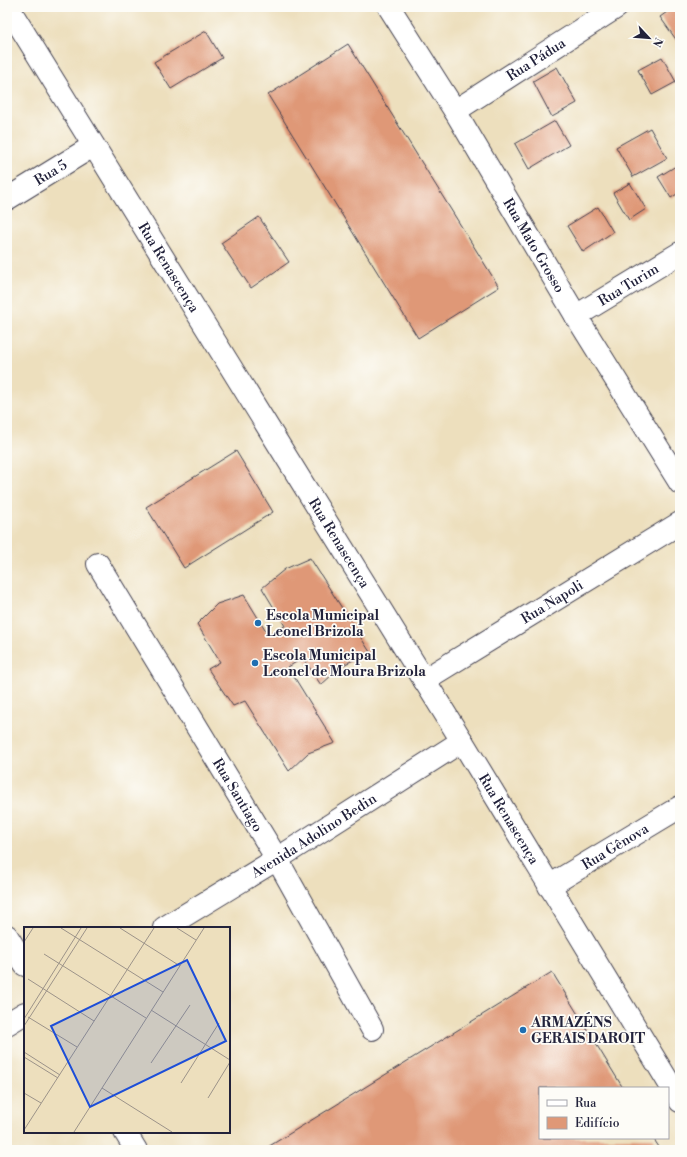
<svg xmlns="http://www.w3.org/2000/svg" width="687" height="1157" viewBox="0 0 687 1157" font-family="'Libre Bodoni',serif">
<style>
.building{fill:#df9877}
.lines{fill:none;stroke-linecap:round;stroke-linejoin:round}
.minor-casing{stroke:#403e4e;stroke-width:24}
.minor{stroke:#fff;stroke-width:22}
.poi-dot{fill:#1f6fb2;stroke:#fdfcf7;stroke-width:1.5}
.labels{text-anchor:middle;stroke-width:3.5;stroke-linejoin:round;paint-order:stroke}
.street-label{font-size:14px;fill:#22223b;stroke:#fdfcf7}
.poi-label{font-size:14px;font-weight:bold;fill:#22223b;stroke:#fdfcf7;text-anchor:start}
.inset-road{fill:none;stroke:#9c9389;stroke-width:1}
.view{fill:#1d4ed8;fill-opacity:0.15;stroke:#1d4ed8;stroke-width:2}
.inset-edge{fill:none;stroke:#22223b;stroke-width:2}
</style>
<rect width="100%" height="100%" fill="#fdfcf7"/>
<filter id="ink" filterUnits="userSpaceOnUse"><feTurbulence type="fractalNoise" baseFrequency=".025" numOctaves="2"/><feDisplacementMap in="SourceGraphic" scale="8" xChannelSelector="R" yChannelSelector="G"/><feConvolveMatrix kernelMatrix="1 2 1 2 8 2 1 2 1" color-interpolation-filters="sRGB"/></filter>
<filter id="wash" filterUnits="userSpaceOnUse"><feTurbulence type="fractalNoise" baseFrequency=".012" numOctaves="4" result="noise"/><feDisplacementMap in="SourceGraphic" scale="16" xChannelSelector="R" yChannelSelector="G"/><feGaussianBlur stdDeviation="0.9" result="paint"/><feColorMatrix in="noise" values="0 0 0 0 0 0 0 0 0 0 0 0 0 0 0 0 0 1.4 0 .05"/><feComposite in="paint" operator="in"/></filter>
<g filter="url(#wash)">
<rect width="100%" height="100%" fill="#eddfbd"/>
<g id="blocks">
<g class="building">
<polygon points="674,7 680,7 680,45 660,17"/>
<polygon points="206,31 222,58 171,89 154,62"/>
<polygon points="348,44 499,287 418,338 268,95"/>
<polygon points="662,57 676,82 652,95 638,70"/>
<polygon points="557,67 577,103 552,117 533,81"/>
<polygon points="555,121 569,145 529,169 515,144"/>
<polygon points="650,128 667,158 633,177 616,147"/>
<polygon points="676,166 680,172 680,192 671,198 658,177"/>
<polygon points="630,183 646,209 629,220 613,193"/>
<polygon points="598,207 613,232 583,252 567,226"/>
<polygon points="259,217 289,262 251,288 221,243"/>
<polygon points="236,451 273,512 184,568 146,507"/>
<polygon points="310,558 370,652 343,665 321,685 303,658 288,667 335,743 308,753 289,771 245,701 233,706 208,669 220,662 197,624 217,604 244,595 268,634 285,626 262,588 285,569"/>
<polygon points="552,972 623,1088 540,1088 540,1138 653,1138 661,1150 263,1150"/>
</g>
</g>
</g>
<g filter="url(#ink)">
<use href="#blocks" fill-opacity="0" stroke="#403e4e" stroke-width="1"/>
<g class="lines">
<defs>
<g id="minor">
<path id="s1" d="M8,7L462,741L680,1101"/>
<path id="s2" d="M389,7L455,111L576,316L680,483"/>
<path id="s3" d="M455,111L617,7"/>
<path id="s4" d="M7,199L93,146"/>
<path id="s5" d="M576,316L680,253"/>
<path id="s6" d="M98,564L277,859L372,1029"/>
<path id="s7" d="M424,680L680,523"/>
<path id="s8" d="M549,886L680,807"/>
<path id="s9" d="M164,928L277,859L462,741"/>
<polyline points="7,936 25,965"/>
<polyline points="7,1024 25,1013"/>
<polyline points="125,1132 136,1150"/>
</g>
</defs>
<use href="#minor" class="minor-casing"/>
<use href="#minor" class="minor"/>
</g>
</g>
<g class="poi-dot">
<circle cx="258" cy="623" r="4"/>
<circle cx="255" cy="663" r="4"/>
<circle cx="523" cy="1030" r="4"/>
</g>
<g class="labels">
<g class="street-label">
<text dy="5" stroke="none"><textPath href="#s3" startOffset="96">Rua Pádua</textPath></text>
<text dy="5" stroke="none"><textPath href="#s4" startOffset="51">Rua 5</textPath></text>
<text dy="5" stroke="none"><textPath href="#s2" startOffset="279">Rua Mato Grosso</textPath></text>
<text dy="5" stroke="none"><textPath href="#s1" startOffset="306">Rua Renascença</textPath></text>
<text dy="5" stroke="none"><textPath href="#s5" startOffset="61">Rua Turim</textPath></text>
<text dy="5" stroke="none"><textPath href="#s1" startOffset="630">Rua Renascença</textPath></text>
<text dy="5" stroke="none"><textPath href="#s7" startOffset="150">Rua Napoli</textPath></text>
<text dy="5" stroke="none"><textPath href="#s6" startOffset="270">Rua Santiago</textPath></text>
<text dy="5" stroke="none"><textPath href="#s1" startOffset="954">Rua Renascença</textPath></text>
<text dy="5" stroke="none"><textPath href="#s9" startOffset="176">Avenida Adolino Bedin</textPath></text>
<text dy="5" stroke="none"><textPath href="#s8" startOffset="77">Rua Gênova</textPath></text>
</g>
<g class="poi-label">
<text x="266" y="620">Escola Municipal<tspan x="266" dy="16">Leonel Brizola</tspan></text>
<text x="263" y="660">Escola Municipal<tspan x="263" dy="16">Leonel de Moura Brizola</tspan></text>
<text x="531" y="1027">ARMAZÉNS<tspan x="531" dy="16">GERAIS DAROIT</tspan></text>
</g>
</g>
<g transform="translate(24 927)">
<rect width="206" height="206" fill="#eddfbd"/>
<path class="inset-road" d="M37,1L139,65M96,1L156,39M153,1L172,13M0,15L9,1M20,27L122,91M4,52L70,94M127,83L206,133M4,90L53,120M0,92L57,1M0,99L63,1M0,125L36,148M0,130L34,151M127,136L166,78M157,156L195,96M78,161L148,205M0,166L17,176M184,171L206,135M0,203L130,1M50,205L180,1"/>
<path class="view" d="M163,33L202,114L66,180L27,99Z"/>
<rect width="206" height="206" class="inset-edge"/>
</g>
<rect width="687" height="1157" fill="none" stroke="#fdfcf7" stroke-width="24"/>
<rect x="539" y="1087" width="130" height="52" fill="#fdfcf7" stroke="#a5a5ac"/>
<rect x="547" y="1100" width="20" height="6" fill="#ffffff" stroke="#a5a5ac"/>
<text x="575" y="1107" font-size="12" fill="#22223b">Rua</text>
<rect x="547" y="1117" width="20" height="12" fill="#df9877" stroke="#a5a5ac"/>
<text x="575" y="1127" font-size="12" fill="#22223b">Edifício</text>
<g transform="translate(649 38) rotate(116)" stroke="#fdfcf7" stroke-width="3" paint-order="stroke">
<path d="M0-3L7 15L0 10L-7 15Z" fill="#22223b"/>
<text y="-6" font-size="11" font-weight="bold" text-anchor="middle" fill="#22223b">N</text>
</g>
</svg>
